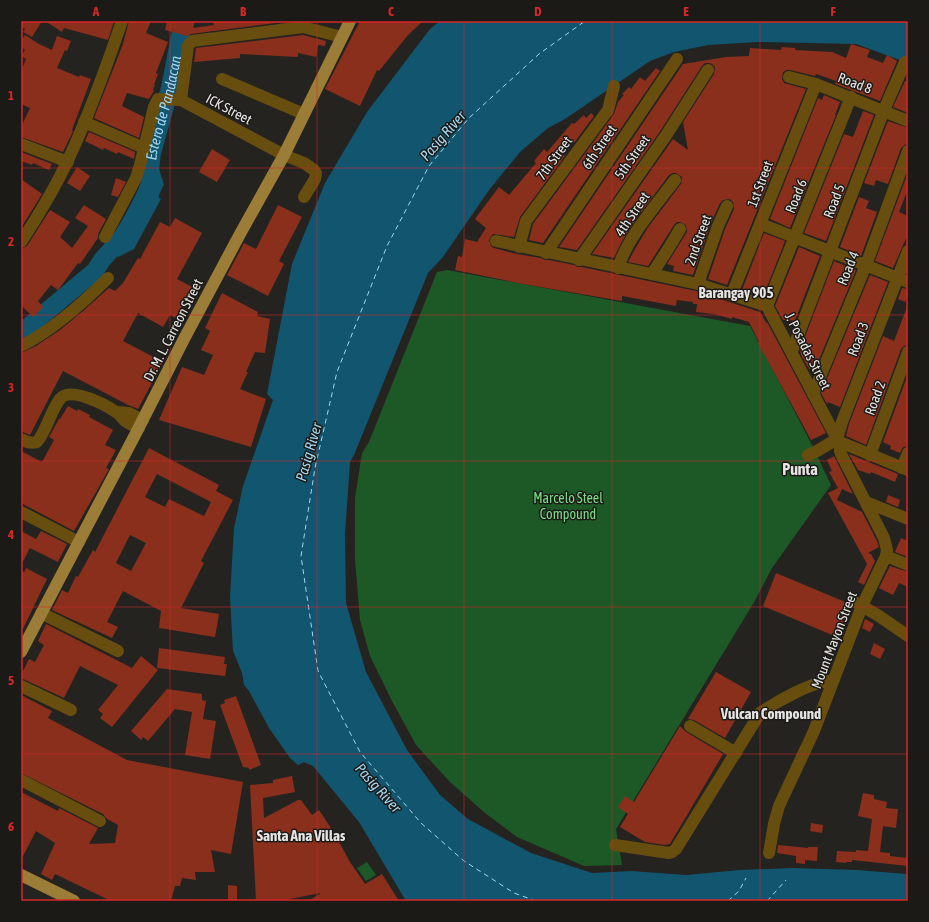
<svg xmlns="http://www.w3.org/2000/svg" width="929" height="922" viewBox="0 0 929 922" font-family="'Asap Condensed',sans-serif">
<style>
.green{fill:#1d5927}
.water{fill:#12556f}
.lines{fill:none;stroke-linecap:round;stroke-linejoin:round}
.river{stroke:#12556f;stroke-width:18}
.ferry{stroke:#a3d6ef;stroke-width:1;stroke-dasharray:5 4;stroke-linecap:butt}
.building{fill:#892f1c;fill-rule:evenodd}
.minor{stroke:#684e0e;stroke-width:12}
.major{stroke:#9c7d38;stroke-width:12}
.grid{fill:none;stroke:#d62828;stroke-width:1;stroke-opacity:0.55}
.labels{text-anchor:middle;stroke-width:3;stroke-linejoin:round;paint-order:stroke}
.street-label{font-size:14px;fill:#e7e5e3;stroke:#1c1a17}
.park-label{font-size:14px;fill:#79de84;stroke:#1c1a17}
.water-label{font-size:15px;font-style:italic;fill:#a3d6ef;stroke:#1c1a17}
.neighbourhood-label{font-size:15px;font-weight:bold;fill:#e7e5e3;stroke:#1c1a17}
.quarter-label{font-size:16px;font-weight:bold;fill:#e7e5e3;stroke:#1c1a17}
.neatline{fill:none;stroke:#d62828;stroke-width:1.5}
.grid-label{font-size:13px;text-anchor:middle;font-weight:bold;fill:#d62828}
</style>
<rect width="100%" height="100%" fill="#252320"/>
<g class="green">
<polygon points="447,270 750,326 812,445 831,485 772,568 753,604 616,829 622,865 584,866 517,837 485,813 450,782 416,745 392,701 370,656 360,620 355,559 355,498 362,453 369,442 437,272"/>
<polygon points="367,862 376,875 366,881 357,868"/>
</g>
<g class="water">
<polygon points="440,21 908,21 908,63 856,44 758,42 708,45 674,52 650,61 565,119 548,128 520,152 489,190 443,257 428,273 354,455 350,462 345,534 346,603 366,672 407,750 440,795 468,819 531,853 592,873 631,871 686,875 740,870 792,868 857,870 906,874 908,874 908,901 406,901 359,822 313,766 304,762 298,765 290,758 269,728 249,691 244,685 242,673 233,651 230,597 234,528 243,486 273,400 267,394 292,264 325,183 367,112 430,29"/>
<path d="M144,169L155,171V175L162,178L164,185L158,193L159,198L161,199L134,249L118,257L105,245C112,241 137,194 140,185C142,180 143,174 144,169Z"/>
</g>
<g class="lines">
<g class="river">
<path id="s1" d="M150,193L154,184L150,170L152,153L170,88L183,21"/>
<polyline points="21,333 95,271 102,260 127,232"/>
</g>
<g class="ferry">
<polyline points="536,901 514,893 464,861 421,823 360,752 318,671 301,556 315,468 337,372 387,246 429,166 469,118 539,54 585,21"/>
<polyline points="728,901 739,891 746,878"/>
<polyline points="767,901 786,880"/>
</g>
</g>
<g class="building">
<polygon points="21,21 42,21 32,37 23,32 25,29 21,27"/>
<polygon points="45,21 114,21 108,40 64,28 62,32"/>
<polygon points="129,21 151,21 146,33 168,42 156,73 158,74 154,85 155,85 153,90 154,91 149,99 127,93 122,106 144,117 139,138 94,118 123,44"/>
<polygon points="167,21 195,21 193,28 214,25 213,21 291,21 191,34 187,36 165,30"/>
<polygon points="360,21 423,21 408,35 379,71 377,70 360,106 325,89"/>
<polygon points="25,35 39,44 52,50 57,36 71,41 67,51 65,50 57,68 79,77 80,75 91,79 72,130 73,131 63,152 21,137 21,122 23,123 30,108 21,104 21,72 26,59 21,56 25,50 21,47 21,41"/>
<polygon points="303,35 326,41 325,46 318,45 316,57 298,53 298,57 240,54 240,58 194,62 196,48"/>
<polygon points="851,44 870,50 867,57 883,63 887,55 897,61 880,101 835,84 836,81 816,74 815,76 790,70 787,70 783,72 782,79 784,83 806,89 727,285 708,279 725,229 734,209 733,202 730,199 723,200 720,203 711,223 693,275 673,271 674,266 667,264 687,232 686,225 680,222 677,222 674,225 648,266 628,262 635,249 649,226 681,184 682,177 676,173 673,173 669,175 637,218 622,241 614,258 592,254 673,139 688,150 683,122 714,74 715,67 712,64 709,63 705,63 702,66 659,133 577,250 559,247 683,64 726,57 749,56 750,48 781,50 782,47 795,48 795,50 832,52 846,58"/>
<polygon points="656,68 660,71 543,243 529,240 533,224 614,114 618,102 624,95 622,94 629,87 631,89 640,77 645,81"/>
<polygon points="905,81 908,82 908,113 893,107"/>
<polygon points="824,95 840,102 835,115 836,115 790,228 770,219 818,98 822,100"/>
<polygon points="863,111 874,115 826,241 804,233 844,134 853,137"/>
<polygon points="591,113 594,116 574,143 570,140 560,152 565,156 520,217 514,237 493,234 489,240 491,246 494,248 517,254 541,258 545,260 549,260 574,265 578,267 582,267 696,291 760,312 767,324 767,322 826,433 811,440 758,343 759,342 749,322 732,317 732,319 714,314 696,312 697,304 693,304 693,302 677,300 676,306 622,296 622,301 523,284 455,270 458,256 462,257 465,239 477,242 486,228 475,219 499,187 509,195 536,163 534,161 544,149 547,152 572,123 574,124 584,115 586,118"/>
<polygon points="888,121 908,128 908,138 906,144 901,148 888,184 876,180 874,186 864,183"/>
<polygon points="89,132 135,152 134,159 118,152 117,154 104,148 103,150 85,141"/>
<polygon points="212,149 230,160 217,182 199,172"/>
<polygon points="21,152 52,164 49,170 33,163 32,165 21,161"/>
<polygon points="77,167 90,176 80,191 67,183"/>
<polygon points="907,175 908,189 899,212 908,216 908,234 893,268 875,261"/>
<polygon points="116,178 126,182 118,197 111,195"/>
<polygon points="21,179 42,194 21,228"/>
<polygon points="859,197 869,201 866,208 877,212 861,256 840,247"/>
<polygon points="84,205 106,219 98,234 98,238 80,264 78,263 58,290 51,285 38,301 43,307 33,317 21,305 21,249 27,246 50,210 70,222 60,237 72,248 88,226 75,218"/>
<polygon points="278,205 302,217 279,261 284,264 268,296 227,275 244,243 256,249"/>
<polygon points="175,218 202,233 177,279 192,287 176,318 170,315 163,327 138,313 123,341 163,362 138,409 128,405 63,371 30,435 21,431 21,353 36,346 60,330 83,311 109,288 115,291 123,283 138,258 140,259 160,222 170,227"/>
<polygon points="764,233 785,241 763,297 742,290"/>
<polygon points="799,247 820,256 794,323 792,320 787,322 786,320 783,320 775,306"/>
<polygon points="834,261 856,270 816,367 809,369 801,355 800,350"/>
<polygon points="870,275 888,282 840,407 828,402 827,404 821,393"/>
<polygon points="902,288 908,289 908,295 905,302 898,299"/>
<polygon points="222,293 258,312 257,316 270,319 265,353 255,352 246,372 248,372 240,389 266,399 251,447 159,420 182,367 204,375 213,355 201,350 210,331 205,328"/>
<polygon points="907,307 908,345 904,346 901,349 866,445 846,436 849,424 883,336 894,341"/>
<polygon points="908,374 908,446 903,447 900,453 890,449 891,446 883,442"/>
<polygon points="68,406 77,411 78,409 90,415 89,417 113,430 105,445 116,450 106,468 109,469 74,531 21,503 21,451 42,462 54,440 49,437 59,419 60,419"/>
<path d="M149,448L219,485L216,491L233,500L201,561L204,563L181,608L219,614L215,637L159,628L161,611L123,591L107,622L118,627L112,638L52,610L62,590L68,593L76,576L78,577L93,550L95,552ZM157,474L211,502L204,516L169,499L165,507L145,497ZM130,535L146,543L131,571L116,563Z"/>
<polygon points="849,454 898,474 895,482 871,472 870,474 858,470"/>
<polygon points="834,456 853,494 842,489 837,500 862,512 877,541 879,547 868,553 871,554 875,561 864,585 858,582 867,564 828,493 838,488 829,472 832,471 827,460"/>
<polygon points="888,495 900,500 898,507 886,502"/>
<polygon points="21,531 36,539 41,531 67,544 58,562 30,548 21,565"/>
<polygon points="901,538 908,541 908,557 895,552"/>
<polygon points="890,566 908,572 908,587 899,583 893,595 879,588"/>
<polygon points="26,568 47,579 21,633 21,570 24,572"/>
<polygon points="776,573 850,604 850,606 837,637 763,606"/>
<polygon points="865,619 874,624 870,632 862,628"/>
<polygon points="46,624 132,668 141,656 158,670 112,727 100,718 103,714 98,710 118,685 80,666 64,698 21,678 21,675 29,659 35,662 44,645 38,641"/>
<polygon points="874,643 885,649 880,659 870,654"/>
<polygon points="159,648 225,657 224,664 227,664 225,676 157,668"/>
<polygon points="716,672 751,692 725,738 694,720 688,719"/>
<polygon points="167,689 202,694 202,700 206,701 203,719 216,721 210,759 185,755 192,712 175,709 148,741 143,737 141,740 131,731"/>
<polygon points="21,695 52,711 48,718 127,760 243,782 231,854 211,850 215,872 195,872 196,880 182,878 180,886 175,886 171,901 111,901 55,874 52,880 41,874 55,843 36,831 21,860 21,792 58,811 59,808 98,828 89,844 115,843 118,825 107,819 103,814 21,773"/>
<polygon points="236,696 261,765 249,770 249,768 243,767 220,705 225,703 224,700"/>
<polygon points="680,726 686,732 723,754 670,844 665,845 645,842 620,827 628,814 618,807 625,796 634,802"/>
<polygon points="292,776 295,792 263,798 264,818 298,800 301,800 312,815 319,810 333,831 350,862 365,884 382,874 399,901 308,901 321,893 279,901 256,901 250,785 273,783 273,780"/>
<polygon points="863,793 874,795 874,799 887,802 886,808 898,809 896,828 883,826 880,852 890,853 890,856 908,858 908,866 852,860 852,862 846,862 846,863 836,862 837,851 856,852 856,850 868,851 872,819 858,816"/>
<polygon points="811,823 823,825 822,833 810,831"/>
<polygon points="778,845 808,848 808,847 818,847 817,861 805,860 805,864 796,863 796,856 777,853"/>
<polygon points="228,885 237,886 237,901 228,901"/>
</g>
<g class="lines">
<g class="minor">
<polyline points="789,77 816,84 908,121"/>
<polyline points="222,79 304,114"/>
<polyline points="181,100 188,46 192,41 303,27 342,37"/>
<polyline points="84,122 144,148"/>
<polyline points="21,144 68,162"/>
<polyline points="761,224 908,282"/>
<polyline points="105,237 136,178 140,165 154,107 158,99 181,100 284,155 304,163 314,170 316,173 315,179 304,197"/>
<polyline points="496,241 698,284 767,306 837,439 840,442 908,470"/>
<path d="M21,242C38,216 55,188 68,160C89,115 106,68 122,21"/>
<polyline points="519,247 526,221 608,110 614,86"/>
<polyline points="546,253 677,59"/>
<polyline points="579,260 665,137 708,70"/>
<path d="M618,268C627,238 656,205 675,180"/>
<polyline points="652,274 670,246 680,229"/>
<polyline points="698,284 718,226 727,206"/>
<polyline points="732,294 816,84"/>
<polyline points="767,306 851,97"/>
<path d="M21,346C51,331 85,301 108,278"/>
<polyline points="792,351 884,110 905,62"/>
<polyline points="813,394 866,265 908,151"/>
<polyline points="117,412 129,413 143,420"/>
<path d="M21,439C26,442 31,444 37,442C47,430 50,412 60,399C70,386 106,405 116,412C120,414 122,419 125,421C129,424 134,426 139,428"/>
<polyline points="808,455 817,451 837,439 842,422 908,251"/>
<polyline points="870,455 908,352"/>
<polyline points="902,468 908,453"/>
<polyline points="866,502 908,519"/>
<polyline points="21,512 79,542"/>
<polyline points="886,556 908,565"/>
<polyline points="857,603 879,616 908,636"/>
<polyline points="41,613 118,651"/>
<polyline points="21,686 71,710"/>
<polyline points="690,726 736,753"/>
<polyline points="21,780 100,821"/>
<path d="M615,845L669,853L672,852L676,849L760,713C776,702 814,680 833,681"/>
<polyline points="769,853 774,824 779,806 814,731 862,606 886,556 887,550 884,538 842,456 840,451 840,442"/>
</g>
<g class="major">
<polyline points="21,652 135,435 184,339 240,234 284,155 350,21"/>
<polyline points="21,875 74,901"/>
</g>
</g>
<path class="grid" d="M170,21V901M317,21V901M464,21V901M612,21V901M760,21V901M21,168H908M21,315H908M21,461H908M21,607H908M21,754H908"/>
<g class="labels">
<g class="street-label">
<text transform="translate(855 83) rotate(21)" y="5">Road 8</text>
<text transform="translate(229 109) rotate(28)" y="5">ICK Street</text>
<text transform="translate(599 147) rotate(-56)" y="5">6th Street</text>
<text transform="translate(632 157) rotate(-55)" y="5">5th Street</text>
<text transform="translate(554 158) rotate(-54)" y="5">7th Street</text>
<text transform="translate(760 184) rotate(-69)" y="5">1st Street</text>
<text transform="translate(796 196) rotate(-68)" y="5">Road 6</text>
<text transform="translate(834 201) rotate(-69)" y="5">Road 5</text>
<text transform="translate(632 214) rotate(-56)" y="5">4th Street</text>
<text transform="translate(698 240) rotate(-70)" y="5">2nd Street</text>
<text transform="translate(848 268) rotate(-68)" y="5">Road 4</text>
<text transform="translate(173 330) rotate(-63)" y="5">Dr. M. L. Carreon Street</text>
<text transform="translate(858 339) rotate(-69)" y="5">Road 3</text>
<text transform="translate(808 351) rotate(63)" y="5">J. Posadas Street</text>
<text transform="translate(875 398) rotate(-70)" y="5">Road 2</text>
<text transform="translate(834 640) rotate(-69)" y="5">Mount Mayon Street</text>
</g>
<g class="park-label">
<text x="568" y="503">Marcelo Steel<tspan x="568" dy="16">Compound</tspan></text>
</g>
<g class="water-label">
<text dy="5" stroke="none"><textPath href="#s1" startOffset="88">Estero de Pandacan</textPath></text>
<text transform="translate(443 136) rotate(-49)" y="5">Pasig River</text>
<text transform="translate(309 452) rotate(-74)" y="5">Pasig River</text>
<text transform="translate(378 788) rotate(48)" y="5">Pasig River</text>
</g>
<g class="neighbourhood-label">
<text x="736" y="298">Barangay 905</text>
<text x="771" y="719">Vulcan Compound</text>
<text x="301" y="841">Santa Ana Villas</text>
</g>
<g class="quarter-label">
<text x="800" y="475">Punta</text>
</g>
</g>
<rect width="929" height="922" fill="none" stroke="#1c1a17" stroke-width="44"/>
<rect x="22" y="22" width="885" height="878" class="neatline"/>
<g class="grid-label">
<text x="96" y="16">A</text>
<text x="243" y="16">B</text>
<text x="391" y="16">C</text>
<text x="538" y="16">D</text>
<text x="686" y="16">E</text>
<text x="833" y="16">F</text>
<text x="11" y="100">1</text>
<text x="11" y="246">2</text>
<text x="11" y="392">3</text>
<text x="11" y="539">4</text>
<text x="11" y="685">5</text>
<text x="11" y="831">6</text>
</g>
</svg>
